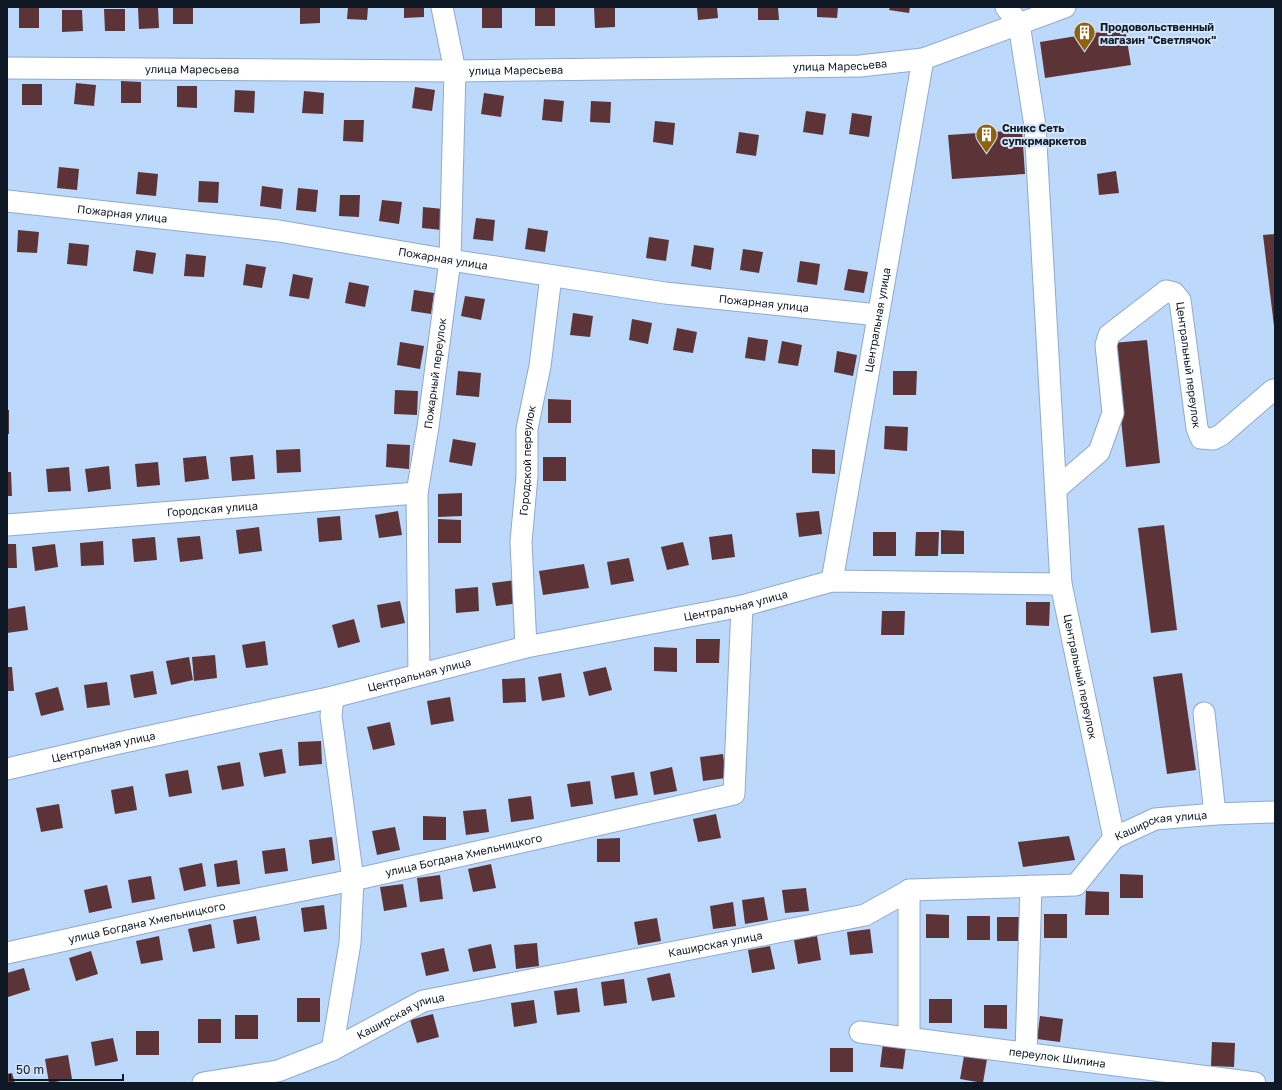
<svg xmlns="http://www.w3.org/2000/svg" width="1282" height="1090" viewBox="0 0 1282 1090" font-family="'Golos Text',sans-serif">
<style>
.building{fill:#5c3438}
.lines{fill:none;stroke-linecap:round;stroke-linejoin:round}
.minor-casing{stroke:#8faacc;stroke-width:23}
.minor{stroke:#fff;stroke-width:21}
.labels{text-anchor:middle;stroke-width:4;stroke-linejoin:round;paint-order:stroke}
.poi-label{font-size:11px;font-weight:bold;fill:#0f1925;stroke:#d3e4f9;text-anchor:start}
.street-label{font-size:11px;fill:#0f1925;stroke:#d3e4f9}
</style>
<rect width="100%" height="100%" fill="#bcd8fb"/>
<g class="building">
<rect x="19" y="7" width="20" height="21"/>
<polygon points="158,7 159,28 139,29 138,8"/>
<rect x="173" y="7" width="20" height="17"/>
<polygon points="300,7 320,7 320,23 300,24"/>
<polygon points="348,7 368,7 367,20 347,19"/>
<polygon points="404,7 424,7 424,17 404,18"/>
<rect x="482" y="7" width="20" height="21"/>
<rect x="535" y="7" width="20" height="19"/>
<polygon points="594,7 615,7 615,27 595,28"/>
<polygon points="697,7 717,7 718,18 698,20"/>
<polygon points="758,7 778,7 779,20 758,20"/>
<polygon points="817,7 838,7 837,18 817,17"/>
<polygon points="890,7 910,7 909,13 889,10"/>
<polygon points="104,9 125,9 125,31 105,31"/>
<polygon points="62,10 82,10 83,31 62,32"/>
<polygon points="1125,28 1131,65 1045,78 1040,42"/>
<polygon points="121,81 141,82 141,103 121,103"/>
<polygon points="76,83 96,85 94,106 74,104"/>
<rect x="22" y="84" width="20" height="21"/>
<polygon points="177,86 197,86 197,108 177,107"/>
<polygon points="415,87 435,90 432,111 412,108"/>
<polygon points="235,90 255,91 254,113 234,112"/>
<polygon points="304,91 324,93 323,114 302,113"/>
<polygon points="484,93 504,96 501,117 481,114"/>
<polygon points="544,99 564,101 562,122 542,120"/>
<polygon points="591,101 611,102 610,123 590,122"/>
<polygon points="806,111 826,114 823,135 803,132"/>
<polygon points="852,113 872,116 869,137 849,134"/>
<polygon points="344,120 364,120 363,142 343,141"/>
<polygon points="655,121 675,123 673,145 653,142"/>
<polygon points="1022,130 1025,174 952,179 948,135"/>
<polygon points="739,132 759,135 756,156 736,153"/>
<polygon points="59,167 79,169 77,190 57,188"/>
<polygon points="1116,171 1119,193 1099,195 1097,174"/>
<polygon points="138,172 158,174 156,196 136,194"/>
<polygon points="199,181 219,182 218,203 198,202"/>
<polygon points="262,186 283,189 281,209 260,206"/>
<polygon points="298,188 318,190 316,212 296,210"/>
<polygon points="340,195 360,195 359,217 339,216"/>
<polygon points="382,200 402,202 399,224 379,221"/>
<polygon points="423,207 443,209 442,230 422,228"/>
<polygon points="476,218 495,220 493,241 473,239"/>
<polygon points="528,228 548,231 545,252 525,249"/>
<polygon points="18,230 39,232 37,253 17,252"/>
<polygon points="1275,234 1275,326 1274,326 1263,235"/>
<polygon points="649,237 669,240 666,261 646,258"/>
<polygon points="69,243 89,245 87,266 67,264"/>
<polygon points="694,245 714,248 711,270 691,266"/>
<polygon points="743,249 763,252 759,273 740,270"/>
<polygon points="136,250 156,253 153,274 133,271"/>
<polygon points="186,254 206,256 204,277 184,276"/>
<polygon points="800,261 820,264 817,285 797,282"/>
<polygon points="246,264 266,267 262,288 243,285"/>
<polygon points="848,269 868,272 864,293 844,290"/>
<polygon points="293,274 313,278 309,299 289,296"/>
<polygon points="349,282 369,286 365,307 345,303"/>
<polygon points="414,290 434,293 431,314 411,311"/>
<polygon points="465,296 485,299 481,320 461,316"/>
<polygon points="573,313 593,316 590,337 570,335"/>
<polygon points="632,319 652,323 648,344 629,340"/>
<polygon points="677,328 697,332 693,353 673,350"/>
<polygon points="748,337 768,340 765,361 745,358"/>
<polygon points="1147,340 1160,463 1126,467 1113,343"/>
<polygon points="782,341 802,345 798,366 778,363"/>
<polygon points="400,342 424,346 420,369 397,365"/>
<polygon points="837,351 857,355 853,376 834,372"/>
<polygon points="458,371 481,373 479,397 456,395"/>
<polygon points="893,371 917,371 916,395 893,395"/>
<polygon points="395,390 418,391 417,415 394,414"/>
<polygon points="548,399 571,400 571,423 548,423"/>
<rect x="7" y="410" width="2" height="24"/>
<polygon points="885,426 908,427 907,451 884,449"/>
<polygon points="453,439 476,443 472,466 449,462"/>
<polygon points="387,444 410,445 409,469 386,467"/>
<polygon points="300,449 301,472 277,473 276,450"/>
<polygon points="812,449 835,450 835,474 812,473"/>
<polygon points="253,455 255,479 232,481 230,457"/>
<polygon points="206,456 209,479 185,482 183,458"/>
<rect x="543" y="457" width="23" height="24"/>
<polygon points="158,462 160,485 137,487 135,464"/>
<polygon points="109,466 111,489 88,492 85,469"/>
<polygon points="69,467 71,491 48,492 46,469"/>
<polygon points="7,472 11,472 12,496 7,496"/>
<polygon points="462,493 462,516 438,517 438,494"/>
<polygon points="398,511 402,535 379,538 375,515"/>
<polygon points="819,511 822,534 799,537 796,513"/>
<polygon points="340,516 342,540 319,542 317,518"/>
<polygon points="438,519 461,520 461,543 438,543"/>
<polygon points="1164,525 1177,630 1151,633 1138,528"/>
<polygon points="259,527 262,551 239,554 236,530"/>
<polygon points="941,530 964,531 964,554 941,554"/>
<rect x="873" y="532" width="23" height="24"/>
<polygon points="916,532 939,532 938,556 915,556"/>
<polygon points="732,534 735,557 712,560 709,537"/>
<polygon points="200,536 203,559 180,562 177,538"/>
<polygon points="155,537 157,560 134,562 132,539"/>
<polygon points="103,541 104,565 81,566 80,543"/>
<polygon points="683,542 689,565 667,570 661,547"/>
<polygon points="7,544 16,544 17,568 7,568"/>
<polygon points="55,544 58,567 35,571 32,547"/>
<polygon points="629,558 634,581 611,585 607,562"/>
<polygon points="584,564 589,588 543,595 539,571"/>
<polygon points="516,580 519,603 496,606 492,583"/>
<polygon points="478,587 479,611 456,613 455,589"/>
<polygon points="400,601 405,623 381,628 377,605"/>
<polygon points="1026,602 1050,602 1049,626 1026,625"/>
<polygon points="25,606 28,630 7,633 7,609"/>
<polygon points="882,611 905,611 904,635 881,635"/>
<polygon points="354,619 360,642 338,648 332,625"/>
<polygon points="696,639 720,639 719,663 696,663"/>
<polygon points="265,641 268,665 246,668 242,645"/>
<polygon points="654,647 677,648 677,672 654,671"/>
<polygon points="215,655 217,678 194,681 192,657"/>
<polygon points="189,657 193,680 171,685 166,661"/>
<polygon points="7,667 12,667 14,691 7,691"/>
<polygon points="606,667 612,690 589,696 583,672"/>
<polygon points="153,671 157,694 134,698 130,675"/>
<polygon points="561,673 565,697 542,701 538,677"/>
<polygon points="1182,673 1196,770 1167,774 1153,677"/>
<polygon points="525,678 526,702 503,703 502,679"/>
<polygon points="107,682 110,705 87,708 84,685"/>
<polygon points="58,687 64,710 41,716 35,693"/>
<polygon points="450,697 454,721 431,725 427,701"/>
<polygon points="390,722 395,745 373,750 367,727"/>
<polygon points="321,741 322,764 299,766 298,742"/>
<polygon points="282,749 286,773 264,777 259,753"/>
<polygon points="723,754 726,778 703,781 700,757"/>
<polygon points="240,762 244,786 222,790 217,766"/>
<polygon points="672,767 677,791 654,795 650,772"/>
<polygon points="188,770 192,793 169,797 165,774"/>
<polygon points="634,772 638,795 615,799 611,776"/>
<polygon points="590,781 593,804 571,807 567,784"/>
<polygon points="133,786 137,810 115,814 111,790"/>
<polygon points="531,796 534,819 511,822 508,799"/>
<polygon points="59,804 63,828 41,832 36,808"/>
<polygon points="486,809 489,832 466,835 463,811"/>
<polygon points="716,814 721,838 698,842 693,819"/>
<polygon points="423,816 446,817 446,840 423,840"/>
<polygon points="395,827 400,850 377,855 372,831"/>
<polygon points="1069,836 1075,860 1023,867 1018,842"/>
<polygon points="332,837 335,860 312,864 309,840"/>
<polygon points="620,838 620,862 597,862 597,839"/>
<polygon points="285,848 288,871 265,874 262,851"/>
<polygon points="237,860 240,884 217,887 214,864"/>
<polygon points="202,863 206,886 184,891 179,868"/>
<polygon points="491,864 496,888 473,892 468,869"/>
<polygon points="1120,874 1143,875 1143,898 1120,898"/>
<polygon points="440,875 443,899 420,902 417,878"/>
<polygon points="151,876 155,899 132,903 128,880"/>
<polygon points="403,884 407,907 384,911 380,887"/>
<polygon points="107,885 112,908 89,913 84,890"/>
<polygon points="806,888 809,911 785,913 782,890"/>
<polygon points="1086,891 1109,892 1109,915 1085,915"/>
<polygon points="764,897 768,920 745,924 742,900"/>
<polygon points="733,902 736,926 713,929 710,906"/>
<polygon points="324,905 327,929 304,932 301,908"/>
<polygon points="926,914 949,915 949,938 926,938"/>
<rect x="1044" y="914" width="23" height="24"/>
<polygon points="256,916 260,940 237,944 233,920"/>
<rect x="967" y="916" width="23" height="24"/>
<rect x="997" y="917" width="23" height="24"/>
<polygon points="657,918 661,941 638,945 634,922"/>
<polygon points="211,924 215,948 193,952 188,929"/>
<polygon points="870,929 873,953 850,955 847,932"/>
<polygon points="159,936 163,960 141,964 136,941"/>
<polygon points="817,936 821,960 798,964 794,940"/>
<polygon points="537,943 539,966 516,969 514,945"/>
<polygon points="491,944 496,968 473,972 468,949"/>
<polygon points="770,946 775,969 752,973 748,950"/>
<polygon points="444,948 449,971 426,976 421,953"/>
<polygon points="91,951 98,974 76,981 69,958"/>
<polygon points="24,968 30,990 8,997 7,993 7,973"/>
<polygon points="670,973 675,997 652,1001 647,978"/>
<polygon points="624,979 627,1003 604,1006 601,982"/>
<polygon points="577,988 580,1012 557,1015 554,991"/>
<rect x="297" y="998" width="23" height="24"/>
<rect x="929" y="999" width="23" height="24"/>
<polygon points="534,1000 537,1023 514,1027 511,1003"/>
<polygon points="984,1005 1007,1005 1007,1029 984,1028"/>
<polygon points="433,1014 439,1037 417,1043 410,1020"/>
<rect x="235" y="1015" width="23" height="24"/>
<polygon points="1040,1016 1063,1019 1060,1042 1037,1039"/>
<rect x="198" y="1019" width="23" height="24"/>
<rect x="136" y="1031" width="23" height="24"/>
<polygon points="113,1038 118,1061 95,1066 91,1042"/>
<polygon points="1212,1042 1235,1043 1234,1067 1211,1066"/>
<polygon points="883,1043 906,1046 903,1069 880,1067"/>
<rect x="830" y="1048" width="23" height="24"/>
<polygon points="68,1055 72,1079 49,1083 45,1059"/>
<polygon points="964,1056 987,1059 983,1083 960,1079"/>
<polygon points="12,1073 15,1083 7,1083 7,1074"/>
</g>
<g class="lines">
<defs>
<g id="minor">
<path id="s1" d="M1006,7L1019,24L1035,126L1061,584L1114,838"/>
<path id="s2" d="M7,68L455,71L860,66L923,59L1065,7"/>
<path id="s3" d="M7,201L279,231L450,260L665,293L878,315"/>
<path id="s4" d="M1056,489L1099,452L1113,413L1106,345L1109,335L1166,291L1174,293L1180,300L1197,428L1201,438L1213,439L1221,435L1273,390"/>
<path id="s5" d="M7,525L417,493"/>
<path id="s6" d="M832,581L923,59"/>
<path id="s7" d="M526,647L521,542L527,476V429L540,366L551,276"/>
<path id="s8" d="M419,674L417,493L428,427L450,260L455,71L442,7"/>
<polyline points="1204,713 1215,814"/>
<path id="s9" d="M7,769L119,743L333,697L526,647L742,606L832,581L1061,584"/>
<polyline points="909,890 909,1038"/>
<path id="s10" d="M7,953L183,914L353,880L734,794L742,606"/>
<path id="s11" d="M860,1032L1255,1083"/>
<polyline points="332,1050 350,943 353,880 331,716 333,697"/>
<polyline points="1026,1053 1031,886"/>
<path id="s12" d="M203,1083L278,1071L332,1050L423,1001L865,915L910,890L1076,885L1114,838L1155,819L1215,814L1275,812"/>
</g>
</defs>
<use href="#minor" class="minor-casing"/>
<use href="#minor" class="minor"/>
</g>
<defs>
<symbol id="building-pin" viewBox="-11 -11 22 30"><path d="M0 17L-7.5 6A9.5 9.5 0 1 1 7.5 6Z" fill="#91610d" stroke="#d3e4f9"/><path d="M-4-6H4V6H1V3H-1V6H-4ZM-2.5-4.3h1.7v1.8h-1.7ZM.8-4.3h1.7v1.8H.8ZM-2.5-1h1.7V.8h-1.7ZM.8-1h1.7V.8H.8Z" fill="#fff"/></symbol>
</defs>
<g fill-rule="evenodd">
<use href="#building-pin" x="1072" y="20" width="25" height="34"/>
<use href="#building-pin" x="974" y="122" width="25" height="34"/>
</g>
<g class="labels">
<g class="poi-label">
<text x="1100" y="31">Продовольственный<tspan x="1100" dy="13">магазин "Светлячок"</tspan></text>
<text x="1002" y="132">Сникс Сеть<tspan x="1002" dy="13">супкрмаркетов</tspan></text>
</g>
<g class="street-label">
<text dy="4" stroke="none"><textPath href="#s2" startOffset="833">улица Маресьева</textPath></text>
<text dy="4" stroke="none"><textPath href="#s2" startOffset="185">улица Маресьева</textPath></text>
<text dy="4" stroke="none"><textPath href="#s2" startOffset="509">улица Маресьева</textPath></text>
<text dy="4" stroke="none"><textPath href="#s3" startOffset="116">Пожарная улица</textPath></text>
<text dy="4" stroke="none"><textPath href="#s3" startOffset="440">Пожарная улица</textPath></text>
<text dy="4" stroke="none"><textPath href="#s3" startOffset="764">Пожарная улица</textPath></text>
<text dy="4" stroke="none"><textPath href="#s6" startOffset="265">Центральная улица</textPath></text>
<text dy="4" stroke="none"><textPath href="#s4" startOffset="332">Центральный переулок</textPath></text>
<text dy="4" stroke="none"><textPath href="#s8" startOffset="302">Пожарный переулок</textPath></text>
<text dy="4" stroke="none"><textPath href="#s7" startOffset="187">Городской переулок</textPath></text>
<text dy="4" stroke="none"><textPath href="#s5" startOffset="206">Городская улица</textPath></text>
<text dy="4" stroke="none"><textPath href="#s9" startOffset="747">Центральная улица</textPath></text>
<text dy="4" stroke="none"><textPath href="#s9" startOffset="423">Центральная улица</textPath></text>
<text dy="4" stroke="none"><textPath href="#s1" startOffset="678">Центральный переулок</textPath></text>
<text dy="4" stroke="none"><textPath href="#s9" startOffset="99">Центральная улица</textPath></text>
<text dy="4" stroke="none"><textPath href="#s12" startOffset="1015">Каширская улица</textPath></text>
<text dy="4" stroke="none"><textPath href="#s10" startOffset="467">улица Богдана Хмельницкого</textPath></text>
<text dy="4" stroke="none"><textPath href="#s10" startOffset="143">улица Богдана Хмельницкого</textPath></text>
<text dy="4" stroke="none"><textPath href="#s12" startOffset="535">Каширская улица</textPath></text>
<text dy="4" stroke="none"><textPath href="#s12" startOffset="211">Каширская улица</textPath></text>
<text dy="4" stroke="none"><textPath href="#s11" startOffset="199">переулок Шилина</textPath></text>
</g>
</g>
<rect width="1282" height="1090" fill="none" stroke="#0f1925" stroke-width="16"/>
<path d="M10 1074v6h113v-6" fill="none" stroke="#0f1925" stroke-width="2"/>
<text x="16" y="1074" font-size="12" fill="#0f1925" stroke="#d3e4f9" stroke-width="3" paint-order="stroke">50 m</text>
</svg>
